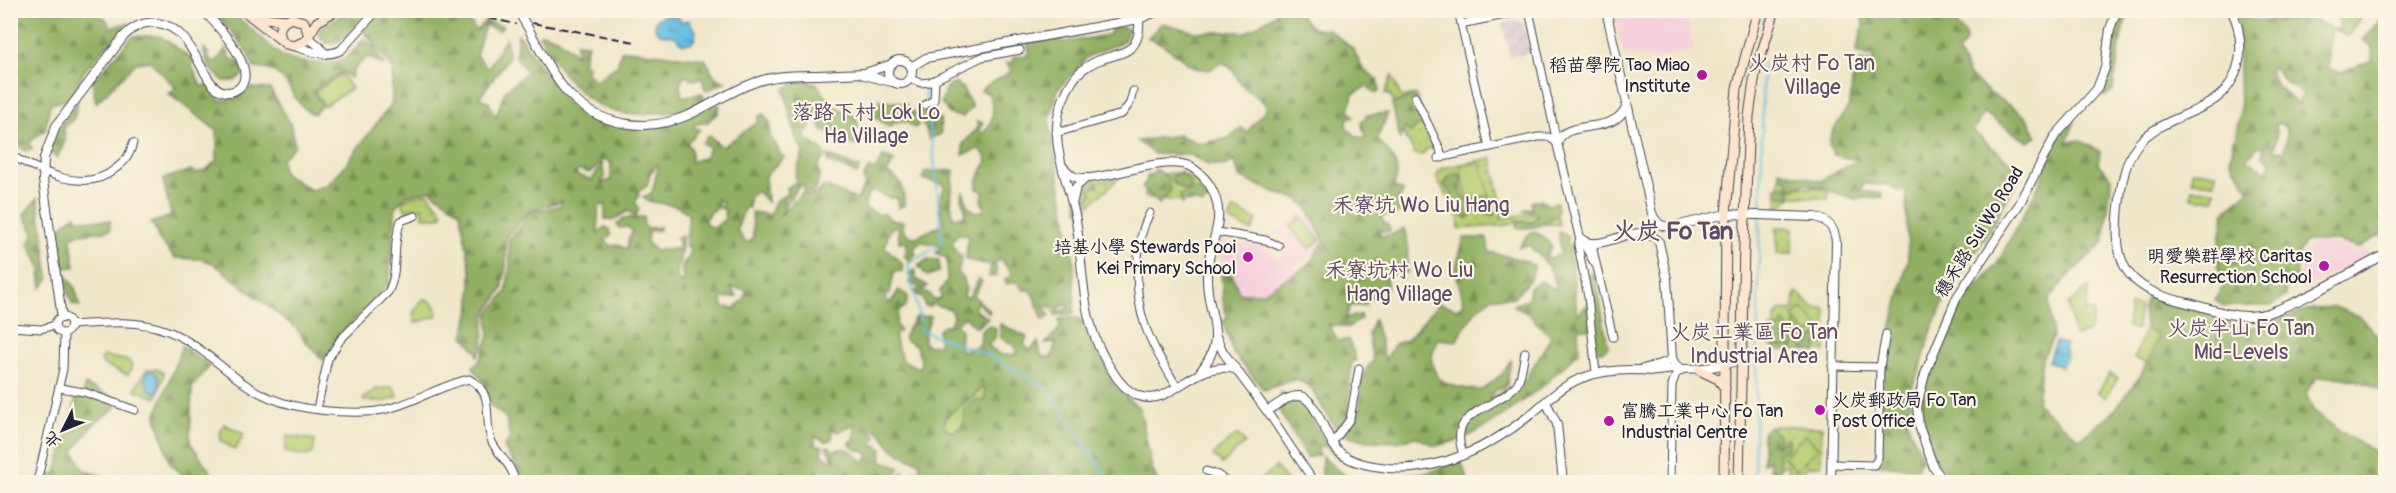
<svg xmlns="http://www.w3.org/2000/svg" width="2396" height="493" viewBox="0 0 2396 493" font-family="Pangolin,'LXGW WenKai TC',sans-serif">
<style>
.built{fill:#f5cfda}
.industrial{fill:url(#industrial-furrows)}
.grass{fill:url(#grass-dots);stroke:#6c7856;stroke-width:1.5}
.forest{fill:url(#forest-firs);stroke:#5a694f;stroke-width:1.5;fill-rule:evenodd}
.garden{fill:#b7cd71;stroke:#6c7856;stroke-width:1.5}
.water{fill:url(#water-ripples);stroke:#44708f;stroke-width:1.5}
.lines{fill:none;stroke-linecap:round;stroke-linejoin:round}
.stream{stroke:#66bee3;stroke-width:2}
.minor-casing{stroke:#413f50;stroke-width:9}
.tertiary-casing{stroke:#413f50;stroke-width:10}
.secondary-casing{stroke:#413f50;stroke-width:11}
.minor{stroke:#fff;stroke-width:7}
.tertiary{stroke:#fff;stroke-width:8}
.secondary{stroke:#fce5cf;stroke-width:9}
.rail{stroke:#22223b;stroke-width:2;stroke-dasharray:9 4.5;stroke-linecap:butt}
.tertiary-bridge-casing{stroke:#413f50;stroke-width:10;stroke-linecap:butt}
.tertiary-bridge{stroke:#fff;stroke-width:8}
.poi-dot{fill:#b5179e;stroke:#fcf5e5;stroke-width:2}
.labels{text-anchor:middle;stroke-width:4.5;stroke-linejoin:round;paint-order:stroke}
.poi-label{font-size:18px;fill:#22223b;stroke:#fcf5e5;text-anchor:end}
.street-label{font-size:18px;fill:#22223b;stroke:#fcf5e5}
.quarter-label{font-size:21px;fill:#5f4a67;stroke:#fcf5e5}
.district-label{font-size:24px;font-weight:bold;fill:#5f4a67;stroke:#fcf5e5}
</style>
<defs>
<pattern id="industrial-furrows" width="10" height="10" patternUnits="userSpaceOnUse" patternTransform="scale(1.5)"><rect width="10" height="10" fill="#d1bdcb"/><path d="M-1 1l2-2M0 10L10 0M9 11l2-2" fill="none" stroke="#b3a2af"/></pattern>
<pattern id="grass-dots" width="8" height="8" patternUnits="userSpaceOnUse" patternTransform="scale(1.5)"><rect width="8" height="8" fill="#b7cd71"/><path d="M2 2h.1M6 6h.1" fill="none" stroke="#9db063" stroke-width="1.8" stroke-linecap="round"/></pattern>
<pattern id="forest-firs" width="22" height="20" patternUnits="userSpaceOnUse" patternTransform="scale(1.5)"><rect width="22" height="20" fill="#91b063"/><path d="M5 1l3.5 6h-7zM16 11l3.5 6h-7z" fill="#768f53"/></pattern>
<pattern id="water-ripples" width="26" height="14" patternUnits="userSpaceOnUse" patternTransform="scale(1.5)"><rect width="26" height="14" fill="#66bee3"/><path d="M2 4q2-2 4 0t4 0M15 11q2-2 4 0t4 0" fill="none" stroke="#549ab9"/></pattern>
</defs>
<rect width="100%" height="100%" fill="#fcf5e5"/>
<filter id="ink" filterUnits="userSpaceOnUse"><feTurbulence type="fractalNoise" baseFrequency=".0167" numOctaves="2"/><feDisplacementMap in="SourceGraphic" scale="12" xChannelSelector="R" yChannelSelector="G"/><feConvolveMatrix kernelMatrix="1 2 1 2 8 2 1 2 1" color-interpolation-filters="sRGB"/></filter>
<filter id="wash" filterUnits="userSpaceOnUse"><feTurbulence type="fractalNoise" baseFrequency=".008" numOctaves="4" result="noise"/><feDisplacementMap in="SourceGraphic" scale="24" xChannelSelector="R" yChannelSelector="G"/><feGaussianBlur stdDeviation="1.35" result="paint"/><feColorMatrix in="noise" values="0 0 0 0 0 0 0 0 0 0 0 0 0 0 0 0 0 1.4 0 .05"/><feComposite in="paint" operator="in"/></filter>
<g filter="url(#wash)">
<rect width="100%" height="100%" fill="#f0e6c9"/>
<g class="built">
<polygon points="1614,11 1685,11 1694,50 1654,59 1624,54"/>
<polygon points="1299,213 1314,223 1322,238 1317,252 1294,267 1293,280 1270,293 1233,300 1226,268 1219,255 1220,245 1223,242 1262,246 1278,259 1291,247 1277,233"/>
<polygon points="2317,242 2346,246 2352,251 2367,249 2369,253 2306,288 2300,279 2303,252"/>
</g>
<polygon class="industrial" points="1518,21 1523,24 1530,53 1510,57 1503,24"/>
<g class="grass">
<polygon points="1392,75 1401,97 1416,95 1433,147 1426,150 1422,155 1415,154 1395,118 1399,116 1390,95 1385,94"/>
<path d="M1492,158L1503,213L1501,219L1556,208L1559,225L1516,221L1510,225L1459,229C1459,204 1447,199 1438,181C1435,176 1439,171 1442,168Z"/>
<path d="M1177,173C1192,175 1201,184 1210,195L1206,201L1192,202L1145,197L1147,175Z"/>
<polygon points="1780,173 1794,186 1829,188 1828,199 1792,196 1776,211"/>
<path d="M1119,178L1081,213C1073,179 1092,183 1119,178Z"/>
<polygon points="428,193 443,212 441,217 423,217 423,212 421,208 416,207 406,211 402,202 409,197"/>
<polygon points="1777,227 1793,228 1792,254 1777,254"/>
<path d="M2089,287L2086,310L2094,312C2091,329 2093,334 2074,336L2068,304Z"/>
<polygon points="1797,292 1812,307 1826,309 1825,351 1774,350 1775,316 1782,310 1791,311 1794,308 1795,293"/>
<path d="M981,388H985L986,401L962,427L951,433L944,426C949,404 972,404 981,388Z"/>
<polygon points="1774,426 1822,427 1821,465 1807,467 1792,482 1788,482 1788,466 1774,466 1771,430"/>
<polygon points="1276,467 1289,482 1258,482"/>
</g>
<g class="forest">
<path d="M10,11H93L106,19L110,27L128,23L85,70L68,100L50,104L45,130L34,138L29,144L33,149L25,151L19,146L12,150C10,141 11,136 14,128L10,124Z"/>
<path d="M212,11C216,11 222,9 226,10C238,14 269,46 280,55C286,60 295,61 303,62C332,66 345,64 364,39L374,48L384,65L367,57L354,69L351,78L342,72L313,91L322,105L314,114C286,103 294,67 254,68C246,45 229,28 212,11Z"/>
<path d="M347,11H367C358,23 343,47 326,43L320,36V29Z"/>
<path d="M378,11H421L471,23L476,31L486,20L503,26L499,31L485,25L476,55L488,68L506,38L509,57L479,98L488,101L496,117L505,91L527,72L515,56L518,34L562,97L579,115L619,123L621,127L629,125L647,128L716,104L720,105L718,113L706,123L695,124L694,128L700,129L687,143L691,149V162L705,157L709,148L702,143L709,135L722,147L758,122L759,116L764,114L770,123V136L777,146L780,154L784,157L765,176L767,202L757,191L749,198V208L745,207L737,230L745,242H750L753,237L752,212L770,215L775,201L787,194V188L794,183L798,186L795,176L803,152L795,135L784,89L801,80L816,83L832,105L856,117L858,123L856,146L850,144L847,138L822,130L818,118L813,121L804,137L824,152V158L818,165L820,175L816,190L809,193L804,190V184L796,189L779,217L803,192L809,196L819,192V202L823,200L820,190L822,187H827L857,200L865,184L863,177L869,169H876L883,157L894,161L887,173C906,183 903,186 904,205L898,208L897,198H889L874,191L869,193L865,203L866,209L880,215L884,213L891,220L904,222L903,229L909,236L916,237L944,224L939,204L945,185L923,179L924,172L954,170L951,201L953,218L963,216L966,211L961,199L963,192L969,208L976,212L983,211L984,207L981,201L984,192L977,189C976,177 984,171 987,160L982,151L978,149L963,155V144L977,128V121L983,123L978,131L983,133C995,122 995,106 988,93L981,91C989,79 1003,81 1011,70L1007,63H1013V57L1030,55L1026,39L1048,34L1064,42L1109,35L1112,28L1120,27L1129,29L1124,41L1087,57L1058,89L1049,122L1074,260V314L1055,315L1054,312L1068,309V304L1056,309L1043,305L1050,316L1043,319L1031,290H1023L1018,282L1006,284L1005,279L1009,278L1011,272L1001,260L995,262L997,276L989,277L991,265L966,260L968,234H957L952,244L957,253L962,256L958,274L964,280L966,289L963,296L968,298L979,279L982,281L974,296L990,311L989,313L976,302L975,310L988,318L976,328L965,317L958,321L956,325L961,330L960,349L965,351L980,345L981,331L989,325L996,328L995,338L988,345C999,355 1004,358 1018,353L1015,346L1000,337V324L1027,337L1024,344L1029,351L1038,342L1041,356L1051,358L1056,342L1045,344L1060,328L1059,319L1078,318L1087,324L1115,387L1140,409L1152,468L1158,482H954L947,478L945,482H899L903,471L910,480L915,476L913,471L920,470L919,461C911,460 899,454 893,449C884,441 882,428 869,429L876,436L873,443L882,449L881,461L899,466L896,478L877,474L874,479L877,482H520L518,471L504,447L510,438L506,418L490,405L484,383L473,367L481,358L489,335L488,315L506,292L510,265L509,239L522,225L530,212L560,206L562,201L529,211L506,238V265L502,290L485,315L483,346L477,357V352L464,336L471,305V272L460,212L430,190L407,195L396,206L389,283L341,334L323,360L305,341L297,329L213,263L200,259L175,258L158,238L156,230L151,223L171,216L163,179L191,170L196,173L206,170L217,160V131L169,94L176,88L150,61L136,63L96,103L92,82L133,36H160L195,61L191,64L201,86L209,85L219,101L238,97L248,88L270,89L290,123L295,146L281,159L283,173L311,190L328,184L343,168L392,103V67L363,31ZM605,160L611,163V180L602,183L605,177L602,164L592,180L574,174L579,170L589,173ZM657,164L658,168L652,193L643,197L648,201L677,206L688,213C690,225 685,235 686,247L690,246L689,258C678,265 682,272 684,283L677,278C678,263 683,251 682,236L677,237L679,248L655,251L647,242L648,231L659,230L660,227L646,228L643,224L644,217L624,218L617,224L619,228L627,227L633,231L629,237L627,249L618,245L612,246L605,241L611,235L609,229L605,227L598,234V207L605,204V219L612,221L628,211L636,216L639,209L635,203L639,196L638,192L647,186L650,172L653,171ZM718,200L723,202L720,208L726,210L724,213L725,219L714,228L706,225L705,219L710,212L718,208ZM894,226H898L899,242H907L906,250L908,251L904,255L909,261L916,254L914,250L918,243L924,242L941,246L936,253L947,258V281L940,291L941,298L938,300L932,299L930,294L922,290L928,286L916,279L915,270L908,274L911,278L909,283L920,287L916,291L917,295L922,297L925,306L929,307L932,304L950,309L953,316L950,325H944L938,330L940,344L929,346L924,343V336L931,316L915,317L904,336L905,340L916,346L921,360L920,369L902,360L895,340V334L900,331L896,325L898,312L906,306L908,296L899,290L890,303L886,300V295L890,293L894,272L903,271L902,263L885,247L889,232ZM730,287L746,290L745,298L735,308L723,307L722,298L737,297ZM981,388L985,389V401L976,400L964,410L962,427L951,433L944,426L945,418C954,410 976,396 981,388ZM855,424L854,439L849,443L854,449L864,451L869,456L864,462C853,455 850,444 835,451L829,446L826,447L834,460L829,459L821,453L823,446L815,445V436L826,442L832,439V429L838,432Z"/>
<path d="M1275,11H1297C1309,22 1308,33 1328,29L1353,49L1363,69L1378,80L1380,90L1374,93L1367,86L1353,94L1349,110L1354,117L1347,119L1346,128L1358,137L1366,138L1361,123L1367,115L1388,113L1377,139C1390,152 1404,167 1393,187L1404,191L1396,204L1401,213L1382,216L1383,222L1389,226L1390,231H1378L1381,236L1393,234L1404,228L1408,244L1407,273L1386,274L1387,288L1378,298H1367L1366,305L1350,306L1346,318L1360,315L1361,319L1348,328L1329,324L1338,341L1349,339L1356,361L1352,360L1348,413L1360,410C1360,391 1359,375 1373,361L1368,334L1374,319L1385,360L1395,344L1407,340L1439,303L1457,309L1464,303L1455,270L1464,238H1487L1489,252L1523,260L1535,266L1531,278L1514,298L1493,297L1477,309L1456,341L1437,339C1436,345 1432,352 1432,358C1432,387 1461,389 1482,390L1503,373L1511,359L1507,385L1493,392L1489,400L1506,389H1520L1551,337L1525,311L1513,305L1528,299L1530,287L1541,281L1556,290C1556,271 1542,258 1529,245L1519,247L1527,236L1534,232L1543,236L1552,247L1546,255L1551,259L1561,254L1559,232L1569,237L1566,243L1570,248L1577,315L1592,300L1588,274L1595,273L1608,347L1603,351H1597L1594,330L1578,328L1579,352L1544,385L1491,424L1463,439L1436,446L1416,437L1396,442L1367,441L1338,432L1310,387L1296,379L1264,390L1233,353L1223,322L1228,315L1224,310L1221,274H1232L1239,293H1262L1298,272L1311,262L1324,241L1307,208L1298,199L1279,194L1239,177L1235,161L1224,166L1208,165L1190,155L1154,154L1137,141L1179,135L1200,144L1228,138L1242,128L1247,132L1267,108C1260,95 1254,97 1245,88C1235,79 1237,70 1223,62L1209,70L1194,68L1162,44L1148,38L1162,23L1196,32H1247L1276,14Z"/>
<polygon points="1855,11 1964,11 1956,25 1965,34 1966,42 1958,52 1969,75 1991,94 2020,112 2028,119 2037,137 2028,142 1984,113 1973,131 2018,169 2018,180 1983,241 1950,288 1929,337 1920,371 1912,387 1907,422 1922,458 1917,469 1876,464 1881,402 1889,338 1908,259 1906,191 1898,191 1889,185 1863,184 1861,192 1881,193 1883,197 1855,199 1806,183 1792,189 1790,197 1777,195 1776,187 1787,185 1788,180 1780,176 1779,170 1820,181 1860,159 1851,159 1834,155 1829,145 1831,134 1850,104 1852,82 1860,60 1873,62 1873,57 1856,52 1863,27 1862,14"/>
<polygon points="2121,11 2129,11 2122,33 2113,90 2104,97 2118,14"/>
<path d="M2238,11L2253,20H2289L2291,16L2303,14L2332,29L2329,42V69L2341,72L2372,60V47L2363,40L2385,16V50L2380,57L2386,60L2385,233L2357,248L2338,241H2306L2296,258L2297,286L2284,279L2286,296L2271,306H2223L2215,299L2225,284L2217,265L2224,213L2249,190L2230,160L2240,114ZM2271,67C2279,70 2279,76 2285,82C2290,86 2297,88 2302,94L2298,104L2278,87L2269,71ZM2280,123C2292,130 2285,140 2284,151L2274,150L2277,131L2275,126ZM2258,146H2264L2262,155L2270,162L2267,172L2247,160Z"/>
<polygon points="2339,11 2352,12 2353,11 2364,11 2348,37 2334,30 2340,27 2336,15"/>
<path d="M543,33L559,39L577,55L576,43L588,44L583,62L589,67L586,71L594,81L617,66L621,51L627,50L705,59L715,77L725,82L706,91L702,79L691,80L688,75L683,77L680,85L682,97L702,93L705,99C689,111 673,113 653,113C645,113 637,115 629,114C583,110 560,71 539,35Z"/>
<path d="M204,48L209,54V60L216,63L226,48L231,59L241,62L244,74L234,81H224C212,71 204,65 204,48Z"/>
<polygon points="956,83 963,89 972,107 963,117 949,114 941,102 946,88"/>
<polygon points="1407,98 1414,98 1425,125 1417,126 1411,133 1405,128 1400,139 1392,104"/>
<path d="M879,100L905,103L914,113L920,109L928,115L940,118L941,134L929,139L926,129L922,124L924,121L923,119L918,121V126L914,128C905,119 898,120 889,127L867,111V107L878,108Z"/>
<polygon points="78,101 74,118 64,128 65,141 57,158 50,152 50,140"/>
<path d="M2074,123L2067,142L2080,140L2100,152L2098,164L2112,178L2104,242L2065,279L2049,300L2053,338L2042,358L2037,404L2080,439L2114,411L2141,375L2158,337L2146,335L2143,308L2148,296L2210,313L2238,327H2254L2307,310L2335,307L2360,317L2376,334L2385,357V393C2366,380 2338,375 2316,378L2306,393L2312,409L2339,431L2372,450L2385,482H1961L1936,462L1922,425L1921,401L1929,374L1946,328L1962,297L1980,284L1997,264L2041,181L2054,139Z"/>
<polygon points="827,155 859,168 857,174 828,162"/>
<polygon points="1156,169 1168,178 1170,192 1159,204 1142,187"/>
<polygon points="1181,172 1192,185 1191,189 1185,190 1173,183 1171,177"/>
<polygon points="1087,173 1094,174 1099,186 1090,189 1093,193 1083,208 1078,210 1075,183 1085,186"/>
<path d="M1460,174L1462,195L1471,202L1490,198L1494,215L1484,213L1478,207L1469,218C1460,216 1455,211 1451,203L1452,194L1444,185L1450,175Z"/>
<path d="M1207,186L1213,197L1202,205L1189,199L1182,204L1180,195C1188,189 1198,192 1207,186Z"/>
<polygon points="38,198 49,279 42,288 40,274 42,272 29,244 34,233 24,214"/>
<path d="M1541,199L1548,205L1557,202L1558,211C1549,225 1533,229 1516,228L1517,222L1531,223L1538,216L1530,211H1524L1526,209L1532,208L1531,202Z"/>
<path d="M76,215L78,219L110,221V230L74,235L71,239L75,267L61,268L59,264L61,248L64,246L63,244L59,246C58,229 62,223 76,215Z"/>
<polygon points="928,259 939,260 939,272 927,276 918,266"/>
<polygon points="65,273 75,288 80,306 72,304 62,275"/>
<polygon points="1803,320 1808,329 1807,343 1811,345 1811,340 1815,336 1819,336 1822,343 1817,344 1816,353 1800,347 1794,324"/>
<polygon points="1783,322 1790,330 1788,336 1795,343 1794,348 1771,346 1767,343 1770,328 1778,329"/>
<polygon points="182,346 210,366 192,387 190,442 212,474 229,482 190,482 170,463 156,416"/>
<polygon points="85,385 118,400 116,407 92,426 74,451 84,470 102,476 110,482 49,482 49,475 56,473 76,400 83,394"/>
<polygon points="1281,392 1308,408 1311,418 1325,441 1352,463 1340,460 1325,446 1318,447 1319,455 1306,458 1279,410"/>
<polygon points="1770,426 1780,438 1776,447 1786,438 1789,439 1787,449 1779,453 1780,470 1770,471 1769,460 1763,463 1763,432"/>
<path d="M1322,456C1344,478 1352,481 1382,480L1381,482H1326L1322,475Z"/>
<polygon points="1461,460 1468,482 1399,482 1401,476 1430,472"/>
</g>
<g class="garden">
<polygon points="342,74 351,89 324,106 315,92"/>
<polygon points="1480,162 1489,195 1468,200 1460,167"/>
<polygon points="2192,171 2216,173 2215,183 2192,181"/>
<polygon points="2192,189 2215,190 2214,200 2191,198"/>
<polygon points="1234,209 1257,220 1252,231 1229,220"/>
<polygon points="1301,217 1320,240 1309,249 1290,227"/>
<polygon points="423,299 427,299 436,306 437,316 415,323 413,313"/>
<polygon points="2130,305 2140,306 2137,329 2127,328"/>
<polygon points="1802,308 1819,326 1809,335 1793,317"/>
<polygon points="2145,330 2158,335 2148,363 2134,358"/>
<polygon points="104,356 129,361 132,366 128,375 104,365 101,359"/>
<polygon points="147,369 157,369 164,373 157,398 135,390 138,383"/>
<polygon points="2110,373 2118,378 2106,398 2098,392"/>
<polygon points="391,387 395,390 398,397 386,401 364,401 363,398 377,389"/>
<polygon points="224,424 244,434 235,450 221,441 220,433"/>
<polygon points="1237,434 1245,443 1222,464 1213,455"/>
<polygon points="1806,435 1819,448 1796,470 1783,457"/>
<polygon points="287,436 315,440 313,453 307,456 285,452"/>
</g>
<g class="water">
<path d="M665,15L678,17L682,22L688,20L696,31L695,39L691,43L683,44C680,42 678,39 675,37C669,33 655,38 655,25C654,19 660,17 665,15Z"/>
<polygon points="2056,342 2066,344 2064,349 2067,356 2061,367 2048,361"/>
<polygon points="152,370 159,376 159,388 156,393 149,390 145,379 146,373"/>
</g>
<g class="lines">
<g class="stream">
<polyline points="1764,32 1764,10"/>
<polyline points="924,85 936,174 942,244 908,264 922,331 988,355 1048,389 1110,482"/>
<polyline points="1761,212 1763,61"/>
<polyline points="1754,482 1760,217"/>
</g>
</g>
</g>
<g filter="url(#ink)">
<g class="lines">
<defs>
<g id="minor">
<polyline points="1458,10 1489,147"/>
<polyline points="1529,10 1557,143"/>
<polyline points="1461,24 1529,10"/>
<polyline points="910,79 921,83 930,82 982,57 1020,50"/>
<polyline points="1415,97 1440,149 1442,158"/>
<polyline points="925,105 934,100 935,80"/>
<polyline points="1056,133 1122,114 1130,103 1133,91"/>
<path d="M10,155C40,171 85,195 115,169C125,162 130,155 133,143"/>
<polyline points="1438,158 1538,137 1549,137 1557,143"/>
<path d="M1150,213C1142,227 1140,241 1138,257C1133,314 1149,340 1177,387"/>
<polyline points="1217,232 1265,240 1279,246"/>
<polyline points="1580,238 1578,245 1588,297 1596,373"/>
<polyline points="1580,238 1595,264"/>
<polyline points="1594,243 1593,250 1613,337"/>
<circle cx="63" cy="325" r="8"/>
<path d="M71,325C102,323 135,319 165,330C196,341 221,368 248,386C281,409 326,413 366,412C402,411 434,387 469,379C497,394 482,418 492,442C499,456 513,466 515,482"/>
<polyline points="10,327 41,329 55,325"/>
<polyline points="1832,366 1880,367"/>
<polyline points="60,388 84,392 135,410"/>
<path d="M317,409L328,359L341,339L388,292C400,270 391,244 401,221L415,216"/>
<polyline points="1267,411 1314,482"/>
<polyline points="1332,444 1350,419 1359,368"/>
<path d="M1463,454C1446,409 1496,411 1517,384C1522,376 1523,362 1525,352"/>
<polyline points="1831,464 1874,465 1878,458 1880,367 1886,334"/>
<polyline points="1206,471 1218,475 1227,482"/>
<polyline points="37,482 63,369 64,333"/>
<polyline points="1670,482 1672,385 1676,374 1682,370"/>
</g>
<g id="tertiary">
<path d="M1606,10L1652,213C1656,223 1661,227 1671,227L1726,214L1815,217C1828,220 1835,229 1836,242L1831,482"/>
<path d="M2231,10C2239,24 2241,38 2240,54C2233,117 2171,107 2139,143C2126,158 2122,179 2120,198C2112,262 2121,288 2188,303C2213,309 2241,322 2268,313C2309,299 2347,274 2386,254"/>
<path d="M1139,19C1142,64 1108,48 1082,70C1073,77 1067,90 1063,100C1046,140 1069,181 1076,220C1085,275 1079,323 1113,372C1119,382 1128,392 1139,396C1172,408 1192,359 1235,369"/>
<polyline points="307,37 318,45 325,54"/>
<path d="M294,46C310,51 326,58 341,50L377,10"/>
<circle cx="900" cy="72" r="12"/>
<polyline points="911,67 926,58 1139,19 1161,10"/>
<polyline points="818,75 865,73 892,64"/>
<polyline points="864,75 892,82"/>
<path d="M1627,104C1616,138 1567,116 1557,143L1580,238C1601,257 1637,216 1659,242L1667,279L1672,358L1675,364L1682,369"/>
<path d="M1063,167C1066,169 1069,174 1073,176C1091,187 1158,154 1189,166C1197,170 1204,177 1209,184C1231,219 1207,242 1207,276C1206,316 1230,335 1200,372"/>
<polyline points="1073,200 1076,187 1086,178"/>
<path d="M62,318L43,180L44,158L56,126L124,36C133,27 144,21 157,23C195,27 200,84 222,91C228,93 234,92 239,88C260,69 216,24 203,10"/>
<path d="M1215,334L1223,352L1267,411C1276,406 1288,395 1300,396C1317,399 1325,438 1338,451C1351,463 1371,466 1388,468C1440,472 1490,447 1530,415C1547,401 1563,384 1585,377C1607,369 1630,369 1652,371C1660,372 1667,369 1675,369C1698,369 1720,368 1741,359"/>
<polyline points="1643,369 1667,362 1672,358"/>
<polyline points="1546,402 1557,424 1563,482"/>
<polyline points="1945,482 1934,468 1919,426 1917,406 1925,374 1957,297 2020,203 2055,136 2097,89 2105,68 2110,29 2117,10"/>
</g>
<g id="secondary">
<polyline points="243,10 286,44 294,46 305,41 317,22 337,10"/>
<polyline points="252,17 287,20"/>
<path d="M282,40C277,31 280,22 291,18L304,22L308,33"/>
<polyline points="1699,370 1718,379 1725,388"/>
<polyline points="1724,482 1726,214 1737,88 1758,10"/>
<polyline points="1739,482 1744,244 1749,116 1755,74 1775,10"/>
</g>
</defs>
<use href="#minor" class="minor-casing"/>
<use href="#tertiary" class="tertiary-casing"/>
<use href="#secondary" class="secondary-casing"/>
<use href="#minor" class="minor"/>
<use href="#tertiary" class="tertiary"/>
<use href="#secondary" class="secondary"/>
<g class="rail">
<polyline points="449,10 516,24"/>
<polyline points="532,23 635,42"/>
</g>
<defs>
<path id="tertiary-bridge" d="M517,10C535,36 546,68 567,92C599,127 647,133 689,115C712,104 734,89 759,81C778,75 798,75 818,75"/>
</defs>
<use href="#tertiary-bridge" class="tertiary-bridge-casing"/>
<use href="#tertiary-bridge" class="tertiary-bridge"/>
</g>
</g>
<g class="poi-dot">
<circle cx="1702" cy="75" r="6"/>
<circle cx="1248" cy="257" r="6"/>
<circle cx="2324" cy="266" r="6"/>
<circle cx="1820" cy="410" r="6"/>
<circle cx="1609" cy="421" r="6"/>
</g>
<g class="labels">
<g class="poi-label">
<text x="1690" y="71">稻苗學院 Tao Miao<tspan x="1690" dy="21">Institute</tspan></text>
<text x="1236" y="253">培基小學 Stewards Pooi<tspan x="1236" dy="21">Kei Primary School</tspan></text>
<text x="2312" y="262">明愛樂群學校 Caritas<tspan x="2312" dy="21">Resurrection School</tspan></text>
<text x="1832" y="406" text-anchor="start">火炭郵政局 Fo Tan<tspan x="1832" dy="21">Post Office</tspan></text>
<text x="1621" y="417" text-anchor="start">富騰工業中心 Fo Tan<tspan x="1621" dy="21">Industrial Centre</tspan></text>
</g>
<g class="street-label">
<text transform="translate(1979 232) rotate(-58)" y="6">穗禾路 Sui Wo Road</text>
</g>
<g class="quarter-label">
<text x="1812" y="70">火炭村 Fo Tan<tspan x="1812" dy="24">Village</tspan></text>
<text x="866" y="119">落路下村 Lok Lo<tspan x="866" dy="24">Ha Village</tspan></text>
<text x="1421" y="212">禾寮坑 Wo Liu Hang</text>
<text x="1399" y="277">禾寮坑村 Wo Liu<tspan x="1399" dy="24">Hang Village</tspan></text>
<text x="2241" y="335">火炭半山 Fo Tan<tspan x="2241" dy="24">Mid-Levels</tspan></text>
<text x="1754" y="339">火炭工業區 Fo Tan<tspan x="1754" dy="24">Industrial Area</tspan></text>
</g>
<g class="district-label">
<text x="1673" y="239">火炭 Fo Tan</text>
</g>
</g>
<rect width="2396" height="493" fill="none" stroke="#fcf5e5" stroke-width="36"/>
<g transform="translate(63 430) rotate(227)" stroke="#fcf5e5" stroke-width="4.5" paint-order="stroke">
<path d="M0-4.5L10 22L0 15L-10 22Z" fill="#22223b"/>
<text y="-9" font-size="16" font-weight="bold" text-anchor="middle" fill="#22223b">北</text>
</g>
</svg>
